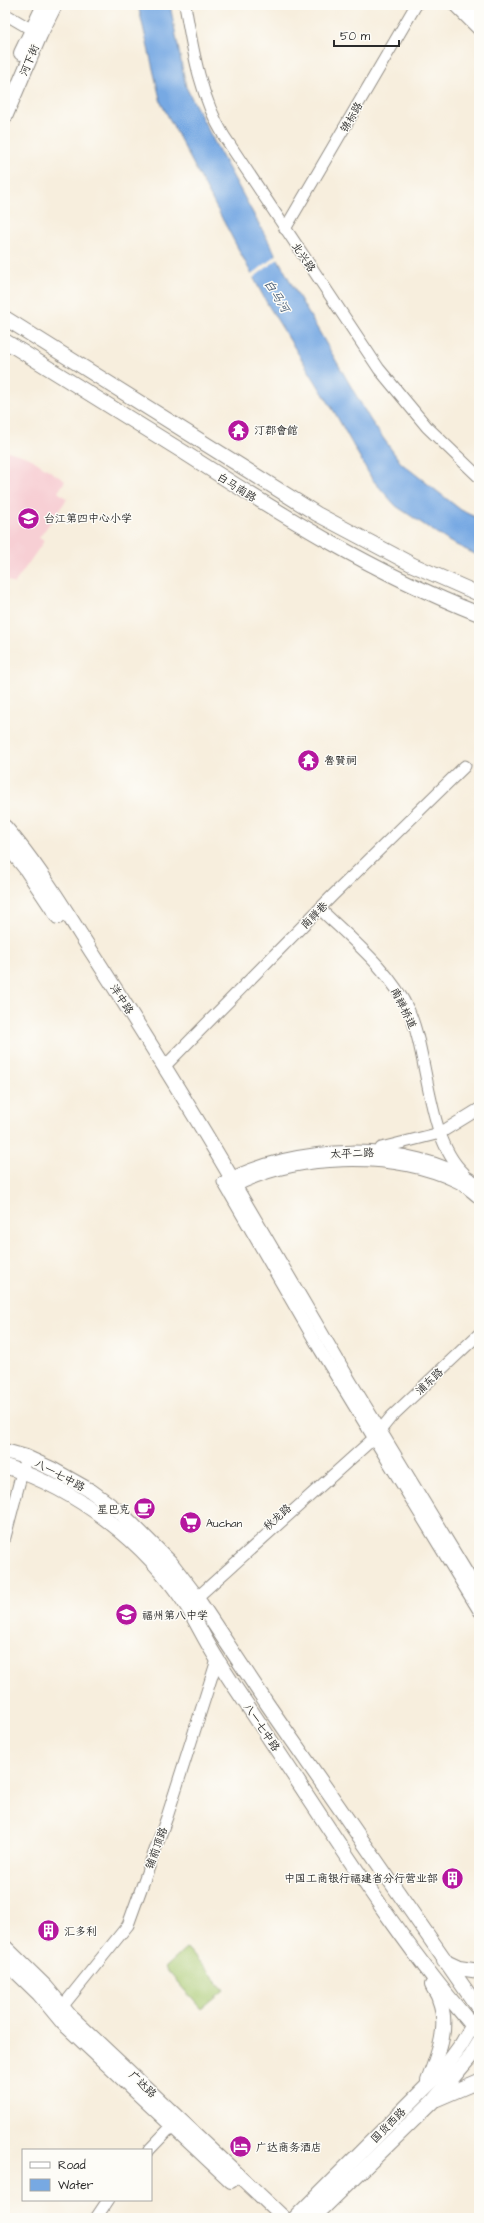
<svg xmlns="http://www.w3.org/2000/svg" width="484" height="2223" viewBox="0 0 484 2223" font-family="'Architects Daughter','LXGW WenKai TC',sans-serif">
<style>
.built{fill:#f7cfd4}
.green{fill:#a8c971;stroke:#6a7a4e}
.water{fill:#77a9e3;stroke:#516a87}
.pier{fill:#f7eedd}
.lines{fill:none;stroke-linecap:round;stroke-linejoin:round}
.minor-casing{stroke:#918c84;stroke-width:13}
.major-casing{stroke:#918c84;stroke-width:16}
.minor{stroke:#fff;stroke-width:11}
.major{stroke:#fff;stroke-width:14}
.labels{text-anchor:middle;stroke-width:3;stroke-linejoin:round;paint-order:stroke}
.street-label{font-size:11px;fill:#2b2b2b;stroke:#fdfcf7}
.poi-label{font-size:11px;fill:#2b2b2b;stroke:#fdfcf7;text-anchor:start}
.water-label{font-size:12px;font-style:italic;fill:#495d75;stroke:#fdfcf7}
</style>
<rect width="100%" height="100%" fill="#fdfcf7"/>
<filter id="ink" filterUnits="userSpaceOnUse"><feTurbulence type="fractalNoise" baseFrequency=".025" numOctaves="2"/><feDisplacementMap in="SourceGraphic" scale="8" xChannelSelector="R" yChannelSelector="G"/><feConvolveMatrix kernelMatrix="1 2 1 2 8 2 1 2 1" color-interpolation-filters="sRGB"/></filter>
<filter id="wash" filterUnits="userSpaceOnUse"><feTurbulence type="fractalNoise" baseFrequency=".012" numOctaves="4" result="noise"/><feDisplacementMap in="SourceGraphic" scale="16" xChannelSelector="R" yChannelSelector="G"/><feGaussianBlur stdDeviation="0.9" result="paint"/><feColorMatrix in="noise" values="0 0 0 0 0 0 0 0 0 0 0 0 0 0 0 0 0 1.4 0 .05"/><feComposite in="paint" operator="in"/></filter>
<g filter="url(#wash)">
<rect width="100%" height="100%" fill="#f7eedd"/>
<polygon class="built" points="5,450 30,458 65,481 58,492 67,499 39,538 44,541 14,584 5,579"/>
<polygon class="green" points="187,1948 224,1990 201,2009 165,1968"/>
<polygon class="water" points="138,5 170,5 186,87 218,149 295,290 371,421 401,463 461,510 479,519 479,556 450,542 396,506 372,479 335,413 268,305 161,103"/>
<polygon class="pier" points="278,254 279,258 252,279 250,276"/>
</g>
<g filter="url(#ink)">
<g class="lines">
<defs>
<g id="minor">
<path d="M185,5C193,51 200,96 224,136L379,369L427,427L479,477"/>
<polyline points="5,14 39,34"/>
<polyline points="285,229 416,5"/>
<path d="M320,909C352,940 390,970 409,1011C429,1057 427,1140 464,1173"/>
<polyline points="165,1066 333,895 465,766"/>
<polyline points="381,1148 440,1133 479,1109"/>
<polyline points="231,1177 350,1380 479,1592"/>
<path d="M479,1184C408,1138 296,1143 223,1182L320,1350L479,1611"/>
<path d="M230,1189C293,1154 392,1151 457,1182C465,1185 472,1193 479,1198"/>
<polyline points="5,1537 26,1457"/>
<polyline points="192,1602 374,1438 391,1417 479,1334"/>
<polyline points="58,2012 128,1925 167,1817 217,1660"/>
<polyline points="149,2150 172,2126"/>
<polyline points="96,2218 108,2200"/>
</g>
<g id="major">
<polyline points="456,5 479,28"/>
<polyline points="474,5 479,10"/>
<polyline points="21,53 44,5"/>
<polyline points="5,117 40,35 55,5"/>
<polyline points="5,318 317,514 413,565 479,594"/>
<path d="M5,341C65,379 125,416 185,453C280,514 374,573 479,614"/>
<path d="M5,827C39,866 65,910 93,954C140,1027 187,1102 231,1177"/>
<polyline points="5,843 26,869 58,917"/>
<polyline points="5,1451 26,1457 52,1469 91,1491 121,1513 171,1563 193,1592 268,1705 479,2009"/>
<path d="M5,1466C78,1490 145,1541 187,1606C197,1623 206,1642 217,1659C233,1686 252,1711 269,1738C336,1838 399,1942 479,2033"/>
<polyline points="5,1947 46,1987 70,2016 284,2218"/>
<polyline points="5,1961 39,1994 63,2023 231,2181"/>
<polyline points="444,1961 459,1968 479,1971"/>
<path d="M428,2081C438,2055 450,2027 439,1999C438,1994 434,1990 432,1985"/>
<polyline points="437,2099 479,2081"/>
<polyline points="295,2218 442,2071 461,2045 477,2018"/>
<polyline points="313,2218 433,2101 471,2056 479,2043"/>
</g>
</defs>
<use href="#minor" class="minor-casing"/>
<use href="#major" class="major-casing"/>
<use href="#minor" class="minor"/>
<use href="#major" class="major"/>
</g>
</g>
<defs>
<symbol id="temple-disc" viewBox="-11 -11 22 22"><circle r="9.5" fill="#b5179e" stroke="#fdfcf7"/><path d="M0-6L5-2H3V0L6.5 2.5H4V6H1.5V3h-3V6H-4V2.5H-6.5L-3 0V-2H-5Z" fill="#fff"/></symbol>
<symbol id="school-disc" viewBox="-11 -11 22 22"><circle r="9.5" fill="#b5179e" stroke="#fdfcf7"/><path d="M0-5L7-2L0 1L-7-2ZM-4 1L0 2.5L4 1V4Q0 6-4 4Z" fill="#fff"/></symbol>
<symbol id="cafe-disc" viewBox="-11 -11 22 22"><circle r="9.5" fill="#b5179e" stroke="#fdfcf7"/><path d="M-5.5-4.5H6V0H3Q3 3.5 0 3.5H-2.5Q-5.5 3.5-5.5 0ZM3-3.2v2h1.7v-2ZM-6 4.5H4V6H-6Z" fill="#fff"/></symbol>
<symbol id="supermarket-disc" viewBox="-11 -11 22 22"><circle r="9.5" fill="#b5179e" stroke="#fdfcf7"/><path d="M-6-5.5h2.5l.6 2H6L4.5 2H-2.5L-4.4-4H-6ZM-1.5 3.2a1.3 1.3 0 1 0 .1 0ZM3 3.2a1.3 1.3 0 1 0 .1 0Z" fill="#fff"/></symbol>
<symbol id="building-disc" viewBox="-11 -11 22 22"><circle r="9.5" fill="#b5179e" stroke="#fdfcf7"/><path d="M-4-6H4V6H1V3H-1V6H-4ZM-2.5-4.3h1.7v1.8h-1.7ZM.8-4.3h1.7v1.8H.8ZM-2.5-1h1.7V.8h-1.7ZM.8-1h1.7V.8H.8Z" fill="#fff"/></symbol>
<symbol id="hotel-disc" viewBox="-11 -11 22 22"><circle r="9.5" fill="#b5179e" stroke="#fdfcf7"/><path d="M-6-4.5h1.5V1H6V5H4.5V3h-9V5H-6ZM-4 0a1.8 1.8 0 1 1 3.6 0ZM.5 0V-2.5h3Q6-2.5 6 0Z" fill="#fff"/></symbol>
</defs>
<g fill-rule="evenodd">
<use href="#temple-disc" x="226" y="418" width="25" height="25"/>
<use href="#school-disc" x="16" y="506" width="25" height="25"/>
<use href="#temple-disc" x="296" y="748" width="25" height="25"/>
<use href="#cafe-disc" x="132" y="1496" width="25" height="25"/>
<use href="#supermarket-disc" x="178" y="1510" width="25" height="25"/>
<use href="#school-disc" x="114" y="1602" width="25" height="25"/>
<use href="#building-disc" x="440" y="1866" width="25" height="25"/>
<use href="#building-disc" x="36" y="1918" width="25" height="25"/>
<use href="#hotel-disc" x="228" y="2134" width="25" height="25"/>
</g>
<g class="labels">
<g class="street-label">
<text transform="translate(29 60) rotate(-67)" y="4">河下街</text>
<text transform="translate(351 117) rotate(-60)" y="4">锦标路</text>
<text transform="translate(304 257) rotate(56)" y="4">北兴路</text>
<text transform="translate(237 487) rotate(32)" y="4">白马南路</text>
<text transform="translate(314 915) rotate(-45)" y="4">南禅巷</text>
<text transform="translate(122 999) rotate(57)" y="4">洋中路</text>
<text transform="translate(404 1008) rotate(64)" y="4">南禅桥道</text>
<text transform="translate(352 1153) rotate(-2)" y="4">太平二路</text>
<text transform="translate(429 1381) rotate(-43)" y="4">浦东路</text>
<text transform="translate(60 1475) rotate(28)" y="4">八一七中路</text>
<text transform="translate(277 1517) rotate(-42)" y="4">秋龙路</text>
<text transform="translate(262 1727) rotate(56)" y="4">八一七中路</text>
<text transform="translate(156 1848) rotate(-70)" y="4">铺前顶路</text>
<text transform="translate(143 2084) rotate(43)" y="4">广达路</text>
<text transform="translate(388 2125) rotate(-45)" y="4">国货西路</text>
</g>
<g class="poi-label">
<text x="254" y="434">汀郡會館</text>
<text x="44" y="522">台江第四中心小学</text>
<text x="324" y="764">魯賢祠</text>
<text x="130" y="1513" text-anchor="end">星巴克</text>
<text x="206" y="1527">Auchan</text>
<text x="142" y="1619">福州第八中学</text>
<text x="438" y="1882" text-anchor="end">中国工商银行福建省分行营业部</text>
<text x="64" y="1935">汇多利</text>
<text x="256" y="2151">广达商务酒店</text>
</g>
<g class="water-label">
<text transform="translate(277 296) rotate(58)" y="4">白马河</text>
</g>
</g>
<rect width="484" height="2223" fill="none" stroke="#fdfcf7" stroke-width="20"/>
<rect x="22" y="2149" width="130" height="52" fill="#fdfcf7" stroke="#a9a8a5"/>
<rect x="30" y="2162" width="20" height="6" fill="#ffffff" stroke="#a9a8a5"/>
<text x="58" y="2169" font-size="12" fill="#2b2b2b">Road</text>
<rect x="30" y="2179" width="20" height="12" fill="#77a9e3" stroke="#a9a8a5"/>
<text x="58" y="2189" font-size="12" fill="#2b2b2b">Water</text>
<path d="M334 40v6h65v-6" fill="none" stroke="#2b2b2b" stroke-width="2"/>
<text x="340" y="40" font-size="12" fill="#2b2b2b" stroke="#fdfcf7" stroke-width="3" paint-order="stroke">50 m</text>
</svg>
